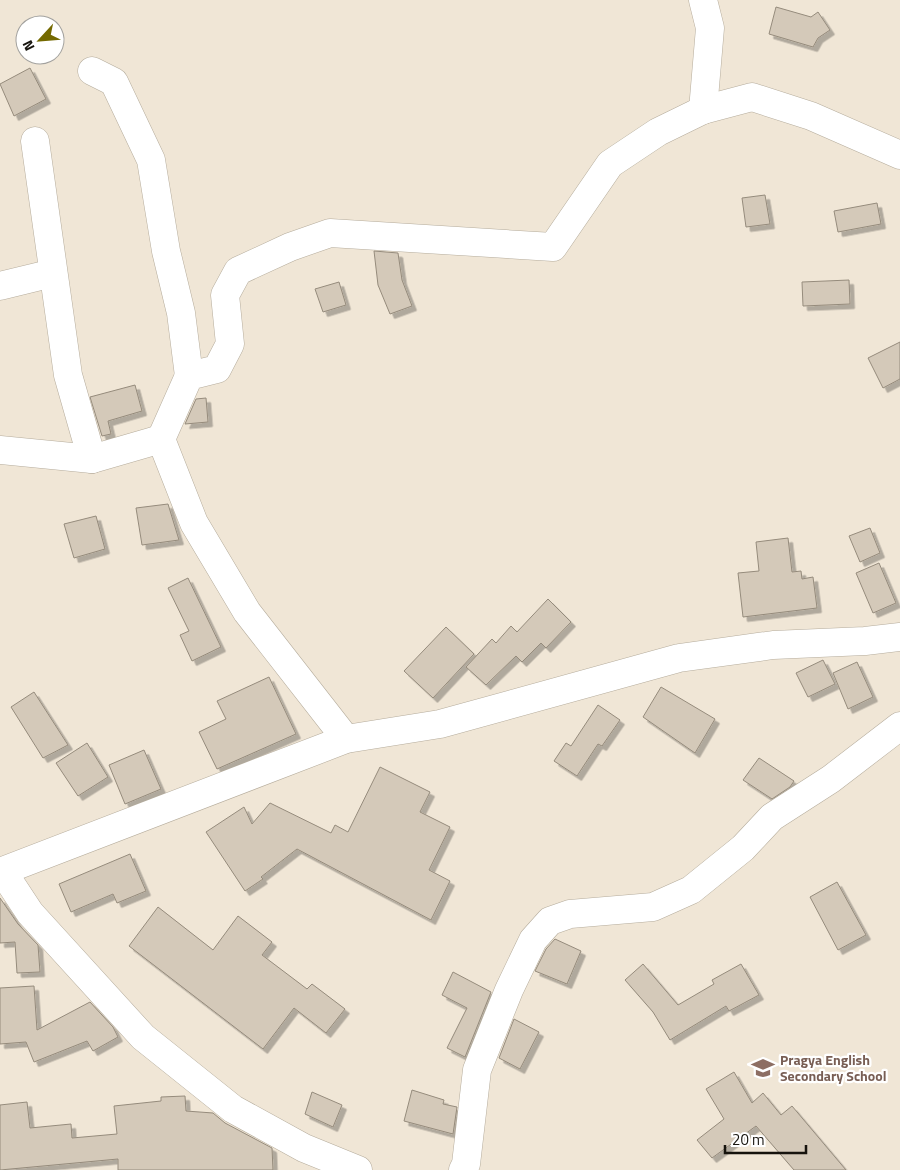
<svg xmlns="http://www.w3.org/2000/svg" width="900" height="1170" viewBox="0 0 900 1170" font-family="'Titillium Web',sans-serif">
<style>
.building{fill:#d4c9b9;stroke:#958b7c;filter:url(#shadow)}
.lines{fill:none;stroke-linecap:round;stroke-linejoin:round}
.minor-casing{stroke:#b5ac9c;stroke-width:29}
.major-casing{stroke:#b5ac9c;stroke-width:29}
.minor{stroke:#fff;stroke-width:28}
.major{stroke:#fff;stroke-width:28}
.labels{text-anchor:middle;stroke-width:4.5;stroke-linejoin:round;paint-order:stroke}
.education-label{font-size:14px;font-weight:bold;fill:#785e54;stroke:#fff;text-anchor:start}
</style>
<defs>
<filter id="shadow"><feDropShadow dx="4.5" dy="4.5" stdDeviation="0" flood-color="#0004"/></filter>
</defs>
<rect width="100%" height="100%" fill="#f0e6d6"/>
<g class="building">
<polygon points="776,7 811,17 818,12 830,30 818,38 813,47 769,34"/>
<polygon points="30,68 46,99 14,116 0,84"/>
<polygon points="765,195 770,224 746,227 742,198"/>
<polygon points="877,203 881,224 838,232 834,211"/>
<polygon points="374,251 398,253 402,280 412,306 390,314 378,285"/>
<polygon points="849,280 850,304 803,306 802,282"/>
<polygon points="339,282 346,305 323,312 315,289"/>
<polygon points="900,342 900,379 883,388 868,358"/>
<polygon points="135,385 142,411 108,421 111,434 102,436 90,397"/>
<polygon points="206,398 208,422 185,424 196,399"/>
<polygon points="168,504 179,540 142,545 136,508"/>
<polygon points="96,516 105,549 74,558 64,524"/>
<polygon points="870,528 880,553 860,562 849,536"/>
<polygon points="788,538 792,572 801,571 802,579 813,577 817,608 743,617 738,573 759,571 756,542"/>
<polygon points="879,563 896,603 873,613 856,573"/>
<polygon points="188,578 221,647 192,661 180,635 189,631 168,588"/>
<polygon points="548,599 571,622 546,648 541,643 522,662 516,656 486,685 466,667 492,639 496,643 511,626 517,632"/>
<polygon points="446,627 474,654 433,698 404,671"/>
<polygon points="823,660 835,684 808,697 796,673"/>
<polygon points="857,662 873,697 848,709 833,673"/>
<polygon points="269,677 296,734 217,769 199,732 226,719 217,701"/>
<polygon points="661,687 715,719 695,753 643,717"/>
<polygon points="34,692 68,745 43,758 11,707"/>
<polygon points="598,705 620,720 602,746 598,744 577,776 554,761 566,743 571,746"/>
<polygon points="87,743 108,777 78,796 56,763"/>
<polygon points="144,750 161,789 125,804 109,765"/>
<polygon points="759,758 794,781 790,787 772,799 743,780"/>
<polygon points="380,767 430,792 420,812 450,827 429,870 450,881 431,920 297,849 261,877 263,879 245,891 206,832 244,807 252,824 270,803 331,833 335,825 348,832"/>
<polygon points="130,854 146,891 117,903 113,894 71,912 59,884"/>
<polygon points="837,882 866,935 838,950 810,897"/>
<polygon points="0,898 18,924 38,945 40,972 17,973 15,942 0,943"/>
<polygon points="158,907 213,950 238,916 272,942 262,955 307,989 312,984 345,1009 326,1033 294,1008 263,1049 129,946"/>
<polygon points="555,939 581,951 567,984 535,971 546,949"/>
<polygon points="643,964 678,1005 714,984 712,980 741,964 759,995 729,1011 726,1006 670,1040 653,1012 625,980"/>
<polygon points="453,972 491,992 465,1057 447,1048 467,1008 442,995"/>
<polygon points="34,986 37,1030 90,1002 113,1027 118,1037 93,1051 87,1041 34,1062 26,1042 0,1044 0,988"/>
<polygon points="514,1019 539,1032 520,1069 499,1058"/>
<polygon points="734,1072 752,1103 763,1093 781,1115 792,1106 846,1170 794,1170 756,1126 712,1158 697,1140 724,1119 706,1089"/>
<polygon points="412,1090 444,1100 443,1104 457,1107 453,1134 404,1121"/>
<polygon points="312,1092 342,1105 333,1127 305,1114"/>
<polygon points="185,1096 186,1111 213,1113 225,1123 272,1148 273,1170 118,1170 118,1159 0,1170 0,1105 27,1102 30,1128 71,1124 72,1138 117,1134 114,1106 161,1101 161,1097"/>
</g>
<g class="lines">
<defs>
<g id="minor">
<polyline points="92,71 114,82 151,160 166,251 181,313 189,376"/>
<polyline points="703,110 710,28 703,0"/>
<polyline points="35,141 68,375 92,459"/>
<polyline points="0,286 53,273"/>
<polyline points="0,450 92,459 161,439"/>
<polyline points="346,739 247,612 194,523 161,439 189,376 217,369 230,344 225,295 238,271 290,247 330,233 553,247 610,164 658,132 703,110 752,97 811,116 900,155"/>
<polyline points="3,872 30,913 143,1037 233,1109 304,1148 358,1170"/>
<polyline points="463,1170 466,1164 477,1070 509,990 533,940 550,921 570,914 653,907 691,890 743,848 772,817 831,779 900,726"/>
</g>
<polyline id="major" points="0,872 346,739 440,724 679,658 773,645 865,641 900,637"/>
</defs>
<use href="#minor" class="minor-casing"/>
<use href="#major" class="major-casing"/>
<use href="#minor" class="minor"/>
<use href="#major" class="major"/>
</g>
<defs>
<symbol id="school-bare" viewBox="-9 -9 18 18"><path d="M0-5L7-2L0 1L-7-2ZM-4 1L0 2.5L4 1V4Q0 6-4 4Z" fill="#8d6e63" stroke="#fff" stroke-width="2.5" paint-order="stroke"/></symbol>
</defs>
<g fill-rule="evenodd">
<use href="#school-bare" x="747" y="1052" width="32" height="32"/>
</g>
<g class="labels">
<g class="education-label">
<text x="780" y="1065">Pragya English<tspan x="780" dy="16">Secondary School</tspan></text>
</g>
</g>
<g transform="translate(40 40) rotate(244)"><circle r="24" fill="#ffffff" stroke="#a2a19e"/>
<path d="M0-4L9 19L0 12L-9 19Z" fill="#746900"/>
<text y="-8" font-size="14" font-weight="bold" text-anchor="middle" fill="#16130d">N</text>
</g>
<path d="M725 1145v8h81v-8" fill="none" stroke="#16130d" stroke-width="2.5"/>
<text x="732" y="1145" font-size="15" fill="#16130d" stroke="#ffffff" stroke-width="4" paint-order="stroke">20 m</text>
</svg>
